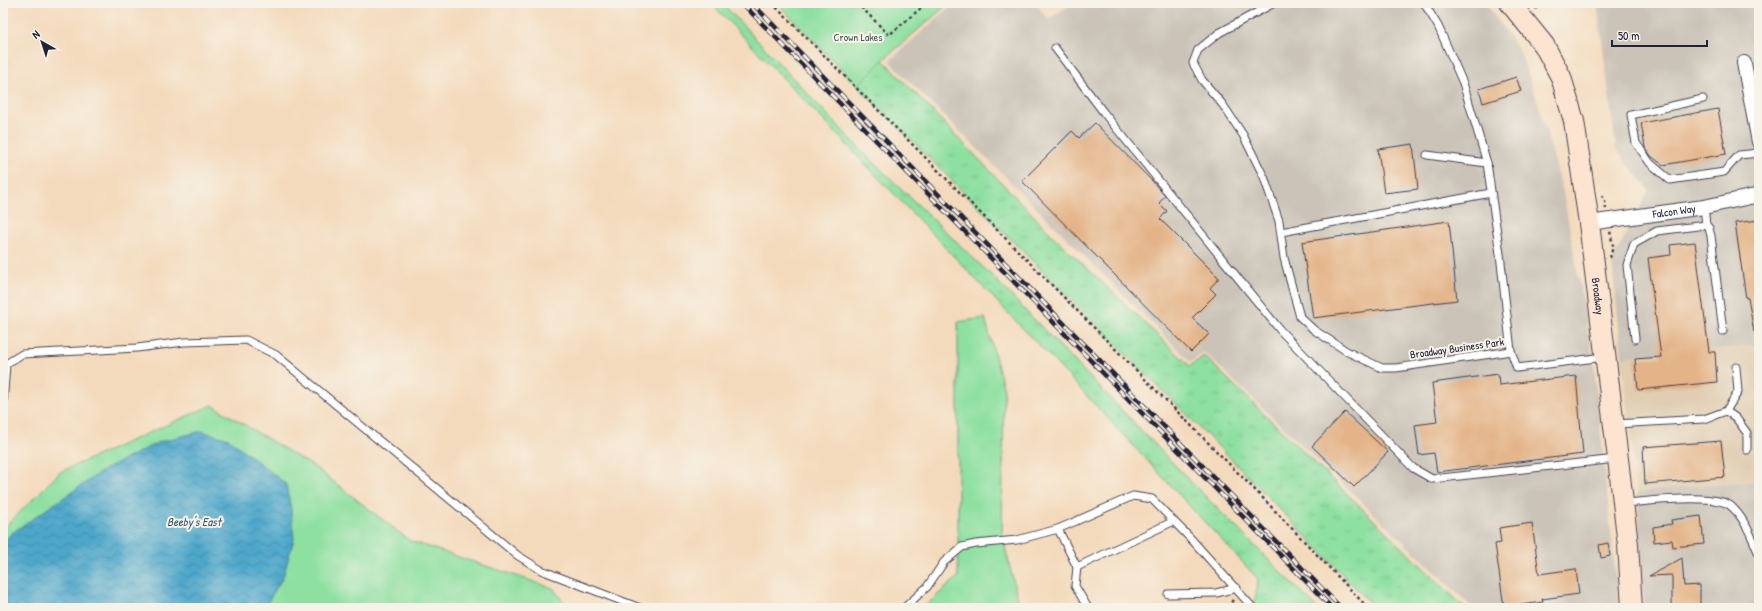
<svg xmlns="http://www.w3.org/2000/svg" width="1762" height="611" viewBox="0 0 1762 611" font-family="'Patrick Hand',sans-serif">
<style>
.built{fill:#e0cdb2}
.industrial{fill:#cbc3b8}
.grass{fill:url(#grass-tufts);stroke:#58816e}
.park{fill:#8ee0a1;stroke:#58816e}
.water{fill:url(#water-waves);stroke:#386483}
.building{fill:#e4b488}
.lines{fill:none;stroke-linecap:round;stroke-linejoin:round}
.lane-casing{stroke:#423e4e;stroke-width:9}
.street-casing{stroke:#423e4e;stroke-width:16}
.secondary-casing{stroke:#423e4e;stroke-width:22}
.path{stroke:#423e4e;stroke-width:2.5;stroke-dasharray:3 3;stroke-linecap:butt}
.lane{stroke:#fff;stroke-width:7}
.street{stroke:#fff;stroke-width:14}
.secondary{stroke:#fde4d0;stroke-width:20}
.rail-casing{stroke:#22223b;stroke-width:4.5}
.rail{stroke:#f7f3e8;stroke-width:3;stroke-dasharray:9;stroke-linecap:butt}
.labels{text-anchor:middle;stroke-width:4;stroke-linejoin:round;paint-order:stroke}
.park-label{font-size:11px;fill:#425b5a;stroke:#f7f3e8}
.street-label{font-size:11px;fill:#22223b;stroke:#f7f3e8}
.water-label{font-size:12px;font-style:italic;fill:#345775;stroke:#f7f3e8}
</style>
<defs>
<pattern id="grass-tufts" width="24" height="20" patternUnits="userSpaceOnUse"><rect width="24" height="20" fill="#8ee0a1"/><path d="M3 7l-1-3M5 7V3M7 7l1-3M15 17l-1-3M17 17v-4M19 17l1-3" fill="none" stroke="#7ac08c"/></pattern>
<pattern id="water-waves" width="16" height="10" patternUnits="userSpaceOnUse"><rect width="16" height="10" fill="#4ea7cb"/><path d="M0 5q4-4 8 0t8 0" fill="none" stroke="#4088a6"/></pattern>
</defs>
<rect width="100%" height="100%" fill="#f7f3e8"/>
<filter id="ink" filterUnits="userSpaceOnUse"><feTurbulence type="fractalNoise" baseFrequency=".025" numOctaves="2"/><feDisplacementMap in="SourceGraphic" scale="8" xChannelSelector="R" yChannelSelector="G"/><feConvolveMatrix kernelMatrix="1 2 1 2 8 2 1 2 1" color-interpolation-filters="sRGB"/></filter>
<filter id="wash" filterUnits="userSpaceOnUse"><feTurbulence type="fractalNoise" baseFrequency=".012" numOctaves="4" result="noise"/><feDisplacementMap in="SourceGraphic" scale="16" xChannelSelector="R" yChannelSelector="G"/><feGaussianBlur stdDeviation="0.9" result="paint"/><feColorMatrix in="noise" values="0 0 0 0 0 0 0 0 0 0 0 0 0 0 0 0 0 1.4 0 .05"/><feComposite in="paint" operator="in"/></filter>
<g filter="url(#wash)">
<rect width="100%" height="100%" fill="#f4dabc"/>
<polygon class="built" points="1759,345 1759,481 1637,492 1622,357"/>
<g class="industrial">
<polygon points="954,3 1036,3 1048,20 1072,3 1486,3 1520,52 1541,112 1563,192 1593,358 1619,608 1473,608 1204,352 1191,362 889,61"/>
<polygon points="1597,3 1759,3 1759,345 1622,357 1612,261 1649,190 1616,149"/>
<polygon points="1759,481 1759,608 1644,608 1637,492"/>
</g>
<g class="grass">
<polygon points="711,3 722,3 860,149 996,280 1195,486 1317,608 1254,608 1258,579 1055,362"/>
<polygon points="883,60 1053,236 1190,366 1204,356 1465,608 1375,608 1243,471 857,86"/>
</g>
<g class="park">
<polygon points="777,3 949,3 883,60 857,86"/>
<polygon points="985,318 1004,390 1002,535 1020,608 923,608 958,577 958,322"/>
<polygon points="212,405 316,468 410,541 553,588 568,608 3,608 3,529 60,472"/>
</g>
<polygon class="water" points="201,431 229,439 286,484 291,510 294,539 283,577 264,608 3,608 3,542 12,533 104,470 159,442"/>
<g id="blocks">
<g class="building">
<polygon points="1516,77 1521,91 1483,103 1479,89"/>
<polygon points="1718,109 1726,154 1663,165 1651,156 1645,147 1641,123"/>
<polygon points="1095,123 1153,182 1165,196 1159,203 1167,211 1160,219 1219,278 1210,288 1216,294 1192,318 1209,334 1191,352 1022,181 1072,131 1079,138"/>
<polygon points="1413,144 1418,189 1384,193 1378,149"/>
<polygon points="1759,220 1759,331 1754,332 1748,298 1746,298 1735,223"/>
<polygon points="1449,221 1457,300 1313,318 1302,242"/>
<polygon points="1695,242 1709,352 1715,352 1717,382 1638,390 1635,359 1661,357 1648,258 1671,255 1670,245"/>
<polygon points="1498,374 1499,385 1576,376 1583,454 1437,472 1434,453 1419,455 1415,425 1437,422 1432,383"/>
<polygon points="1345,412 1388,452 1354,487 1312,446"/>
<polygon points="1721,441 1725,477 1645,484 1643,447"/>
<polygon points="1701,516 1704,544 1673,547 1672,540 1654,542 1653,527 1672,524 1671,520"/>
<polygon points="1532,523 1539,574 1576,569 1579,594 1542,599 1543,602 1504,607 1495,544 1501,543 1499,528"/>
<polygon points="1608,543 1610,556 1601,558 1599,545"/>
<polygon points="1682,558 1684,586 1700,585 1700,608 1672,608 1672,575 1649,576"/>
</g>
</g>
</g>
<g filter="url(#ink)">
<use href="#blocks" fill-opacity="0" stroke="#423e4e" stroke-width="1"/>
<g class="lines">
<defs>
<g id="lane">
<polyline points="1274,3 1219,33 1198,50 1193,63 1202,80 1223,105 1243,135 1264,177 1279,221 1284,258 1300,317 1314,330 1348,352 1382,368 1396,368 1511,351 1517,368 1604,357"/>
<polyline points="1424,3 1438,26 1463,83 1487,163 1500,254 1511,351"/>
<polyline points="1055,48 1104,113 1280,330 1413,468 1432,479 1617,459"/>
<polyline points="1703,99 1631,115 1636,143 1650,163 1670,180 1724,172 1739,155 1759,153"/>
<polyline points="1427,155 1487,163"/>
<polyline points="1704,207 1706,225 1709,228 1711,236 1723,331"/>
<polyline points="1281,232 1491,193"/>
<polyline points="1635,339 1627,265 1634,244 1657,231 1706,225"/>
<polyline points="3,405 6,364 22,354 137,348 184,342 246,340 276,355 517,555 541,570 640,608"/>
<polyline points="1726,411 1736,418 1747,433 1747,450"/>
<polyline points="1615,424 1704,419 1726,411 1738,392 1736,367"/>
<path d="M1624,503C1646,502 1717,492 1732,507C1745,519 1752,538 1759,554"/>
<polyline points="1174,521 1077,567 1058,529 1133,496 1152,499 1193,541 1253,608"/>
<polyline points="1077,567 1075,586 1088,608"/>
<polyline points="1168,594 1216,593 1237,588"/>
<polyline points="904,608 927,587 944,562 962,547 976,544 1017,540 1058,529"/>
</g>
<g id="street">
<polyline points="1744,63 1759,142"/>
<path id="s1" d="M1589,223L1704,207L1759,195"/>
</g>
<g id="secondary">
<path id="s2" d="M1510,3L1544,45L1561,77L1574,121L1589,223L1618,459L1628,545L1632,608"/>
</g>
</defs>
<use href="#lane" class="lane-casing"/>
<use href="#street" class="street-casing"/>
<use href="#secondary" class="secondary-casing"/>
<g class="path">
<polyline points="772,3 1258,493 1368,608"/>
<polyline points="857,3 889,35 927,3"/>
<polyline points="1533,3 1537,9"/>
<polyline points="1602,195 1605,202 1606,209"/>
<polyline points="1610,258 1613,246 1610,231"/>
<polyline points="1229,608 1233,599"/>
</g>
<use href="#lane" class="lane"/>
<use href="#street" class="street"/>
<use href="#secondary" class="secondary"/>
<defs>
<g id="rail">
<polyline points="742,3 1332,608"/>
<polyline points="752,3 1341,608"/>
</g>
</defs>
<use href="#rail" class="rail-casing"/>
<use href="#rail" class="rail"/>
</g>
</g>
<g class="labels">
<g class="park-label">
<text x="858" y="41">Crown Lakes</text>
</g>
<g class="street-label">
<text dy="4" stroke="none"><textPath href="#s1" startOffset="86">Falcon Way</textPath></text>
<text dy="4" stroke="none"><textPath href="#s2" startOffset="313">Broadway</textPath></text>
<text transform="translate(1457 348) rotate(-8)" y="4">Broadway Business Park</text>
</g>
<g class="water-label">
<text x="194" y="526">Beeby's East</text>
</g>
</g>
<rect width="1762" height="611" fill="none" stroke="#f7f3e8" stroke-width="16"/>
<g transform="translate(42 42) rotate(321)" stroke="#f7f3e8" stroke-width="3" paint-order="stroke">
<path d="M0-3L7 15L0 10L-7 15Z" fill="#22223b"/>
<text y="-6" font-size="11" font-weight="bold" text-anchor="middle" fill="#22223b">N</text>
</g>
<path d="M1612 40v6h95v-6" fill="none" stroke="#22223b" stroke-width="2"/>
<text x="1618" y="40" font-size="12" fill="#22223b" stroke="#f7f3e8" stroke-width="3" paint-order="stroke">50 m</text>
</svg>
